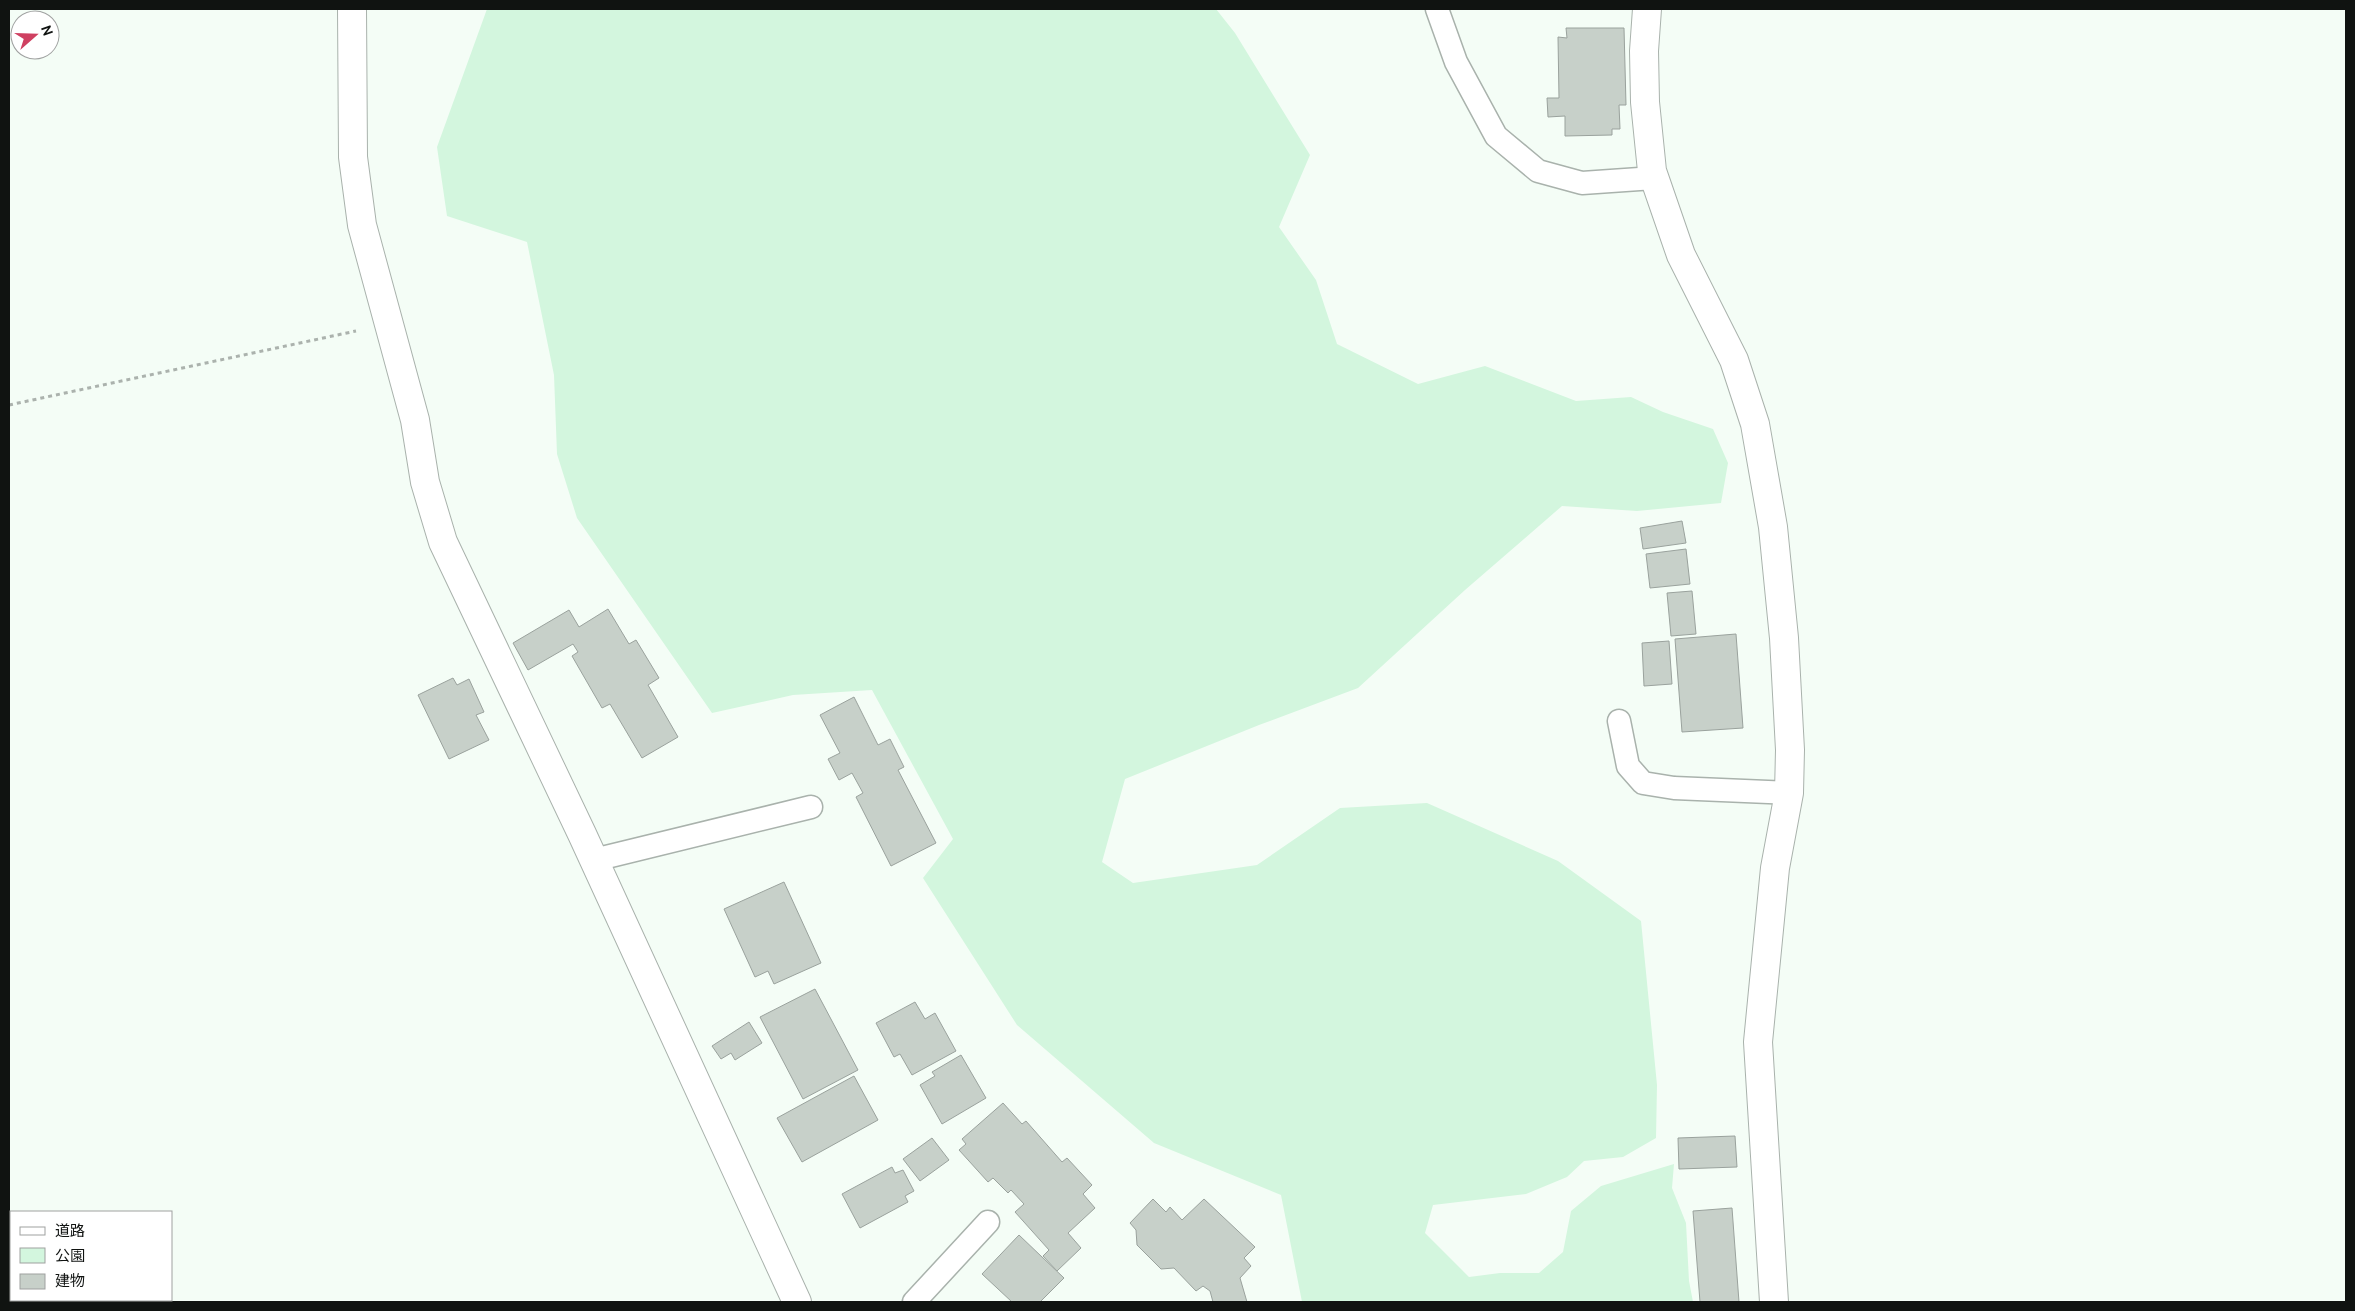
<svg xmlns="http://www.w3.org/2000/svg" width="2355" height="1311" viewBox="0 0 2355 1311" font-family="Cabin,'Noto Sans JP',sans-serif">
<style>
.green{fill:#d3f6de}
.building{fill:#c7d0c9;stroke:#9aa29d}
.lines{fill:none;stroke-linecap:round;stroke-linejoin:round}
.service-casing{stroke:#a9b2ac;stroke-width:25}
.minor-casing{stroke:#a9b2ac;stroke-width:30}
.path{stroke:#abb2ad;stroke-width:3;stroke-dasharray:4 4;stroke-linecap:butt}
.service{stroke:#fff;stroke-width:22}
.minor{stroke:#fff;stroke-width:28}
</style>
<rect width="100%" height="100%" fill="#f4fdf6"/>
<polygon class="green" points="487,9 1216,9 1235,33 1310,155 1279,227 1316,280 1337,344 1418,384 1485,366 1576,401 1631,397 1663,412 1713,429 1728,463 1721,503 1637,511 1562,506 1465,590 1358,688 1259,725 1125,779 1102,862 1133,883 1257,865 1340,808 1427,803 1558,861 1641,921 1657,1085 1656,1138 1623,1157 1584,1161 1567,1177 1526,1194 1433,1205 1425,1233 1469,1277 1500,1273 1539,1273 1563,1252 1571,1211 1601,1186 1674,1164 1672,1188 1686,1223 1689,1281 1693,1302 1302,1302 1281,1195 1154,1143 1017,1025 923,878 953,839 872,690 793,695 712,713 577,518 557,454 554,375 527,242 447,216 437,147"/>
<g class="building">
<polygon points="1566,28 1624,28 1626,105 1619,105 1620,129 1612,129 1612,135 1565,136 1565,116 1548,117 1547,98 1559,98 1558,37 1567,38"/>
<polygon points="1682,521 1686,543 1643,549 1640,528"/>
<polygon points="1686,549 1690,584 1650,588 1646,554"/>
<polygon points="1692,591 1696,634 1671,636 1667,593"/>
<polygon points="608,609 629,644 636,640 659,678 648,685 678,737 642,758 610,704 602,708 572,656 578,652 573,644 528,670 513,643 569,610 579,627"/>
<polygon points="1736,634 1743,728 1682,732 1675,639"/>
<polygon points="1669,641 1672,684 1644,686 1642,643"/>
<polygon points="453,678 457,685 469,679 484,712 476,715 489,740 449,759 418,695"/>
<polygon points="854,697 878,745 890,739 904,767 898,770 936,843 891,866 856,797 863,793 852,773 839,780 828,759 840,753 820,715"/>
<polygon points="784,882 821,963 774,984 768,971 755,977 724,909"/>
<polygon points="815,989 858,1070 803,1099 760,1017"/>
<polygon points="915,1002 925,1019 935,1013 956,1051 912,1075 900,1054 894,1057 876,1023"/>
<polygon points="749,1022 762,1043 735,1060 731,1053 721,1059 712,1046"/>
<polygon points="961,1055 986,1098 942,1124 920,1085 935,1076 932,1072"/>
<polygon points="854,1076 878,1120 802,1162 777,1118"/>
<polygon points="1003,1103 1022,1124 1026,1121 1062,1162 1067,1158 1092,1185 1083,1194 1095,1208 1068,1233 1081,1248 1057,1271 1043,1256 1049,1250 1015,1212 1024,1204 1011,1190 1008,1193 993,1178 988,1182 959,1150 966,1144 962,1139"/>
<polygon points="1735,1136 1737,1167 1679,1169 1678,1138"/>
<polygon points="932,1138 949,1160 920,1181 903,1159"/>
<polygon points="892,1167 895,1173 903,1170 914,1191 905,1196 908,1202 860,1228 842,1194"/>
<polygon points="1153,1199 1166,1212 1170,1207 1182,1220 1204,1199 1255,1247 1244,1258 1251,1266 1240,1278 1247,1302 1213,1302 1210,1291 1203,1286 1196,1291 1174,1268 1161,1269 1137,1245 1136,1230 1130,1223"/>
<polygon points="1732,1208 1739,1302 1700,1302 1693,1211"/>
<polygon points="1019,1235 1064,1278 1040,1302 1012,1302 982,1274"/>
</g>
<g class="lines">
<defs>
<g id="service">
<polyline points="1437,9 1456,62 1496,136 1538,171 1582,183 1654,178"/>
<polyline points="1619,721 1628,766 1643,783 1674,788 1789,793"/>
<polyline points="594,860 811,807"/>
<polyline points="914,1302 988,1222"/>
</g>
<g id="minor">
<polyline points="352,9 353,157 362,225 415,420 425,482 443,542 582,834 797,1302"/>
<polyline points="1647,9 1644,51 1645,102 1652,171 1681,255 1734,360 1755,424 1773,527 1784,638 1790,750 1789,793 1775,868 1758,1042 1774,1302"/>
</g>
</defs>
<use href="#service" class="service-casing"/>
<use href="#minor" class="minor-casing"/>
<polyline class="path" points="9,405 356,331"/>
<use href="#service" class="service"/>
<use href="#minor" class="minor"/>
</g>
<rect width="2355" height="1311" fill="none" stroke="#101311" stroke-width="20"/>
<rect x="10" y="1211" width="162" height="90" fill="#ffffff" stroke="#9fa1a0"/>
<rect x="20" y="1227" width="25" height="8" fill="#ffffff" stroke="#9fa1a0"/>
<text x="55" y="1236" font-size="15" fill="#101311">道路</text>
<rect x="20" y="1248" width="25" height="15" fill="#d3f6de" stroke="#9fa1a0"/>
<text x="55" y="1261" font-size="15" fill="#101311">公園</text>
<rect x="20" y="1274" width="25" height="15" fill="#c7d0c9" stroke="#9fa1a0"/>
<text x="55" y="1286" font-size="15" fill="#101311">建物</text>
<g transform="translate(35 35) rotate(70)"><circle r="24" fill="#ffffff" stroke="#9fa1a0"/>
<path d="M0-4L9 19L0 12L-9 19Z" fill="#cf4061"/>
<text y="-8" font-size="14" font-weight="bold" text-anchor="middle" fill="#101311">N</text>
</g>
</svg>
